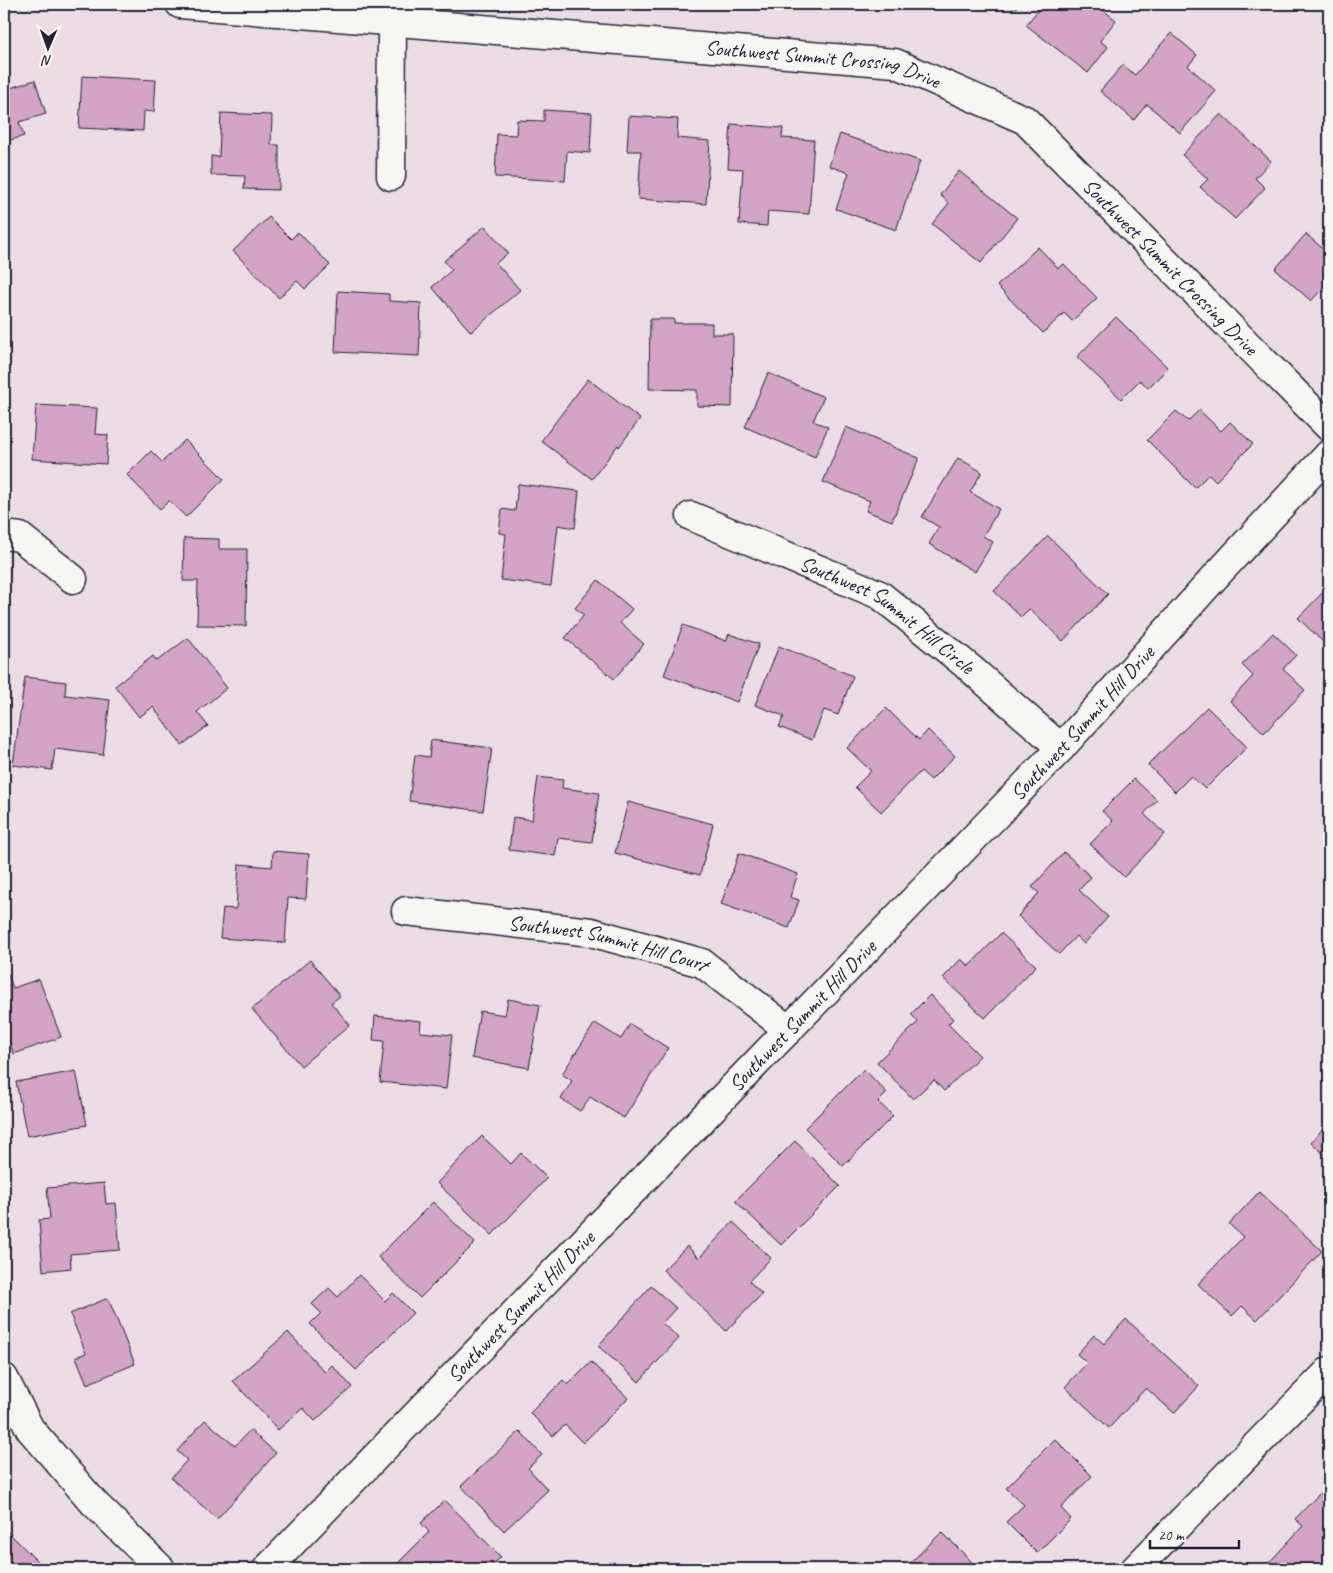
<svg xmlns="http://www.w3.org/2000/svg" width="1333" height="1573" viewBox="0 0 1333 1573" font-family="Caveat,sans-serif">
<style>
.building{fill:#d3a4c5;stroke:#22223b}
.lines{fill:none;stroke-linecap:round;stroke-linejoin:round}
.minor-casing{stroke:#22223b;stroke-width:31}
.minor{stroke:#f6f6f2;stroke-width:28}
.labels{text-anchor:middle;stroke-width:4;stroke-linejoin:round;paint-order:stroke}
.street-label{font-size:21px;fill:#22223b;stroke:#f6f6f2}
</style>
<rect width="100%" height="100%" fill="#ecdde4"/>
<filter id="ink" filterUnits="userSpaceOnUse"><feTurbulence type="fractalNoise" baseFrequency=".02" numOctaves="2"/><feDisplacementMap in="SourceGraphic" scale="10" xChannelSelector="R" yChannelSelector="G"/><feConvolveMatrix kernelMatrix="1 2 1 2 8 2 1 2 1" color-interpolation-filters="sRGB"/></filter>
<g filter="url(#ink)">
<g class="building">
<polygon points="956,4 972,4 971,8"/>
<polygon points="1001,4 1017,4 1016,8"/>
<polygon points="1043,4 1095,4 1116,20 1100,41 1108,47 1088,73 1026,25"/>
<polygon points="1171,33 1197,55 1188,66 1216,91 1180,133 1147,104 1134,120 1100,91 1123,65 1135,75"/>
<polygon points="82,76 156,80 154,112 144,111 143,131 79,128"/>
<polygon points="35,80 46,114 19,122 24,136 4,142 4,90"/>
<polygon points="544,110 592,113 590,153 567,151 565,181 495,177 497,134 516,135 517,120 544,121"/>
<polygon points="221,113 272,115 271,145 279,145 279,190 244,189 245,176 211,175 211,156 219,157"/>
<polygon points="1221,114 1271,161 1255,178 1265,188 1235,219 1200,187 1208,179 1182,155"/>
<polygon points="629,116 678,119 677,138 710,141 706,204 638,199 641,151 627,151"/>
<polygon points="731,124 783,128 782,138 814,140 809,214 768,211 767,226 739,224 743,169 728,168"/>
<polygon points="840,134 920,161 896,230 836,209 849,173 829,166"/>
<polygon points="959,171 1017,218 981,263 932,224 949,203 940,195"/>
<polygon points="269,217 291,239 298,232 330,265 305,289 297,281 279,298 233,251"/>
<polygon points="485,226 508,253 496,263 520,290 471,332 432,287 452,270 444,261"/>
<polygon points="1306,234 1324,250 1329,244 1329,296 1322,289 1311,301 1275,269"/>
<polygon points="1038,247 1058,268 1064,264 1097,298 1072,321 1064,313 1043,333 997,286"/>
<polygon points="338,291 389,294 389,301 421,303 419,356 335,352"/>
<polygon points="1116,317 1168,368 1148,388 1140,380 1121,399 1077,357"/>
<polygon points="650,319 674,319 674,323 712,323 712,334 733,334 732,407 697,406 697,390 649,389"/>
<polygon points="768,373 824,397 813,421 828,427 815,457 745,427"/>
<polygon points="588,379 640,419 619,447 618,445 592,479 541,441"/>
<polygon points="4,398 9,398 6,450 4,450"/>
<polygon points="36,405 97,408 95,434 108,435 106,464 32,459"/>
<polygon points="1199,410 1221,431 1230,422 1253,444 1216,481 1209,474 1195,488 1147,440 1176,411 1188,421"/>
<polygon points="846,427 919,458 892,521 866,511 870,501 823,482"/>
<polygon points="185,440 224,479 186,517 169,501 160,509 127,475 151,451 162,462"/>
<polygon points="958,458 982,472 970,492 999,509 983,536 993,542 975,572 929,544 939,527 922,517"/>
<polygon points="518,484 579,491 575,528 558,525 551,586 501,580 506,534 499,533 502,509 515,511"/>
<polygon points="1048,536 1108,594 1063,641 1029,609 1021,617 994,591"/>
<polygon points="184,538 219,539 219,549 247,549 246,626 197,625 198,581 183,581"/>
<polygon points="598,580 632,609 620,623 644,644 614,679 565,638 584,615 575,608"/>
<polygon points="1329,586 1329,636 1323,642 1298,618"/>
<polygon points="683,625 726,641 729,634 759,644 737,702 664,675"/>
<polygon points="1273,633 1296,655 1283,669 1305,690 1264,733 1230,701 1253,676 1242,665"/>
<polygon points="188,638 227,688 197,712 208,726 182,745 153,707 139,717 115,686 153,656 157,661"/>
<polygon points="779,646 853,676 838,715 824,710 812,740 779,727 784,716 755,705"/>
<polygon points="25,677 66,682 65,695 110,700 103,755 55,749 52,770 13,765"/>
<polygon points="1207,707 1247,747 1205,789 1191,776 1175,792 1148,765"/>
<polygon points="886,708 919,740 928,730 955,756 931,780 921,771 881,812 855,787 871,771 847,748"/>
<polygon points="431,740 492,748 483,811 409,801 415,755 429,757"/>
<polygon points="538,777 563,780 562,788 599,793 592,842 558,838 555,856 509,850 513,817 532,820"/>
<polygon points="1134,779 1157,800 1144,814 1165,834 1124,877 1090,844 1113,821 1102,811"/>
<polygon points="628,802 713,824 700,875 615,853"/>
<polygon points="273,851 309,854 306,899 288,898 285,943 220,938 223,908 236,909 239,864 272,867"/>
<polygon points="1064,852 1091,877 1079,890 1108,917 1084,944 1076,936 1059,954 1018,916 1039,893 1032,887"/>
<polygon points="739,853 798,874 790,897 799,900 789,928 721,904"/>
<polygon points="1001,933 1036,966 985,1018 943,978 961,959 969,966"/>
<polygon points="310,960 340,996 331,1003 350,1025 301,1066 252,1009"/>
<polygon points="8,974 13,988 39,979 61,1037 14,1054 4,1026 4,976"/>
<polygon points="930,995 953,1019 948,1024 980,1056 944,1091 934,1080 913,1099 877,1062 918,1022 911,1014"/>
<polygon points="508,999 540,1005 529,1068 472,1058 480,1011 505,1015"/>
<polygon points="375,1016 421,1021 420,1032 452,1035 446,1089 380,1082 384,1041 373,1040"/>
<polygon points="595,1023 621,1039 630,1024 668,1048 624,1118 590,1097 580,1111 561,1099 572,1081 562,1074"/>
<polygon points="864,1069 887,1093 878,1102 893,1116 843,1166 805,1128"/>
<polygon points="76,1071 87,1125 27,1136 16,1082"/>
<polygon points="1329,1122 1329,1159 1311,1142"/>
<polygon points="482,1136 511,1164 521,1153 547,1178 492,1235 437,1183"/>
<polygon points="795,1141 840,1186 781,1245 735,1201"/>
<polygon points="104,1183 106,1204 116,1203 120,1250 70,1254 71,1268 43,1271 39,1220 50,1219 47,1188"/>
<polygon points="1259,1192 1322,1251 1257,1320 1242,1306 1232,1316 1198,1284 1243,1237 1229,1224"/>
<polygon points="433,1202 475,1243 420,1298 378,1257"/>
<polygon points="733,1222 771,1258 749,1281 762,1294 726,1331 663,1270 687,1246 699,1258"/>
<polygon points="359,1275 385,1301 393,1293 413,1313 356,1370 310,1324 321,1313 312,1304 329,1288 338,1297"/>
<polygon points="651,1286 676,1308 662,1323 679,1338 639,1382 598,1346"/>
<polygon points="108,1298 135,1364 87,1384 76,1357 86,1353 70,1314"/>
<polygon points="1126,1319 1199,1386 1174,1413 1146,1388 1109,1428 1065,1387 1087,1363 1077,1354 1094,1335 1104,1344"/>
<polygon points="288,1332 325,1372 332,1365 352,1387 315,1421 303,1408 278,1430 233,1381"/>
<polygon points="591,1362 628,1398 583,1443 565,1425 553,1436 530,1413 563,1380 568,1385"/>
<polygon points="205,1420 235,1446 250,1430 276,1453 217,1519 171,1478 187,1460 177,1451"/>
<polygon points="520,1431 542,1455 528,1468 548,1490 504,1531 461,1486"/>
<polygon points="1055,1439 1092,1476 1061,1508 1071,1519 1037,1553 1006,1522 1024,1505 1006,1488"/>
<polygon points="1320,1493 1329,1502 1329,1569 1263,1569 1303,1526 1295,1519"/>
<polygon points="445,1500 501,1557 490,1567 493,1569 404,1569 398,1563 429,1532 421,1523"/>
<polygon points="4,1528 45,1569 4,1569"/>
<polygon points="942,1532 979,1569 904,1569"/>
</g>
<g class="lines">
<defs>
<g id="minor">
<path id="s1" d="M180,4L895,63L1025,120L1329,427"/>
<polyline points="391,176 392,21"/>
<path id="s2" d="M691,516L880,595L971,669L1061,748"/>
<polyline points="4,535 20,537 73,579"/>
<path id="s3" d="M406,911L591,932L702,963L789,1030"/>
<polyline points="4,1378 30,1429 94,1503 161,1569"/>
<path id="s4" d="M267,1569L1061,748L1214,578L1329,454"/>
<polyline points="1135,1569 1329,1371"/>
</g>
</defs>
<use href="#minor" class="minor-casing"/>
<use href="#minor" class="minor"/>
</g>
</g>
<g class="labels">
<g class="street-label">
<text dy="7" stroke="none"><textPath href="#s1" startOffset="646">Southwest Summit Crossing Drive</textPath></text>
<text dy="7" stroke="none"><textPath href="#s1" startOffset="1066">Southwest Summit Crossing Drive</textPath></text>
<text dy="7" stroke="none"><textPath href="#s2" startOffset="221">Southwest Summit Hill Circle</textPath></text>
<text dy="7" stroke="none"><textPath href="#s4" startOffset="1175">Southwest Summit Hill Drive</textPath></text>
<text dy="7" stroke="none"><textPath href="#s3" startOffset="205">Southwest Summit Hill Court</textPath></text>
<text dy="7" stroke="none"><textPath href="#s4" startOffset="770">Southwest Summit Hill Drive</textPath></text>
<text dy="7" stroke="none"><textPath href="#s4" startOffset="365">Southwest Summit Hill Drive</textPath></text>
</g>
</g>
<rect width="1333" height="1573" fill="none" stroke="#f6f6f2" stroke-width="20"/>
<rect x="10" y="10" width="1313" height="1553" fill="none" stroke="#22223b" stroke-width="2" filter="url(#ink)"/>
<g transform="translate(48 48) rotate(182)" stroke="#f6f6f2" stroke-width="4" paint-order="stroke">
<path d="M0-4L9 19L0 12L-9 19Z" fill="#22223b"/>
<text y="-8" font-size="14" font-weight="bold" text-anchor="middle" fill="#22223b">N</text>
</g>
<path d="M1150 1540v8h89v-8" fill="none" stroke="#22223b" stroke-width="2.5"/>
<text x="1158" y="1540" font-size="15" fill="#22223b" stroke="#f6f6f2" stroke-width="4" paint-order="stroke">20 m</text>
</svg>
